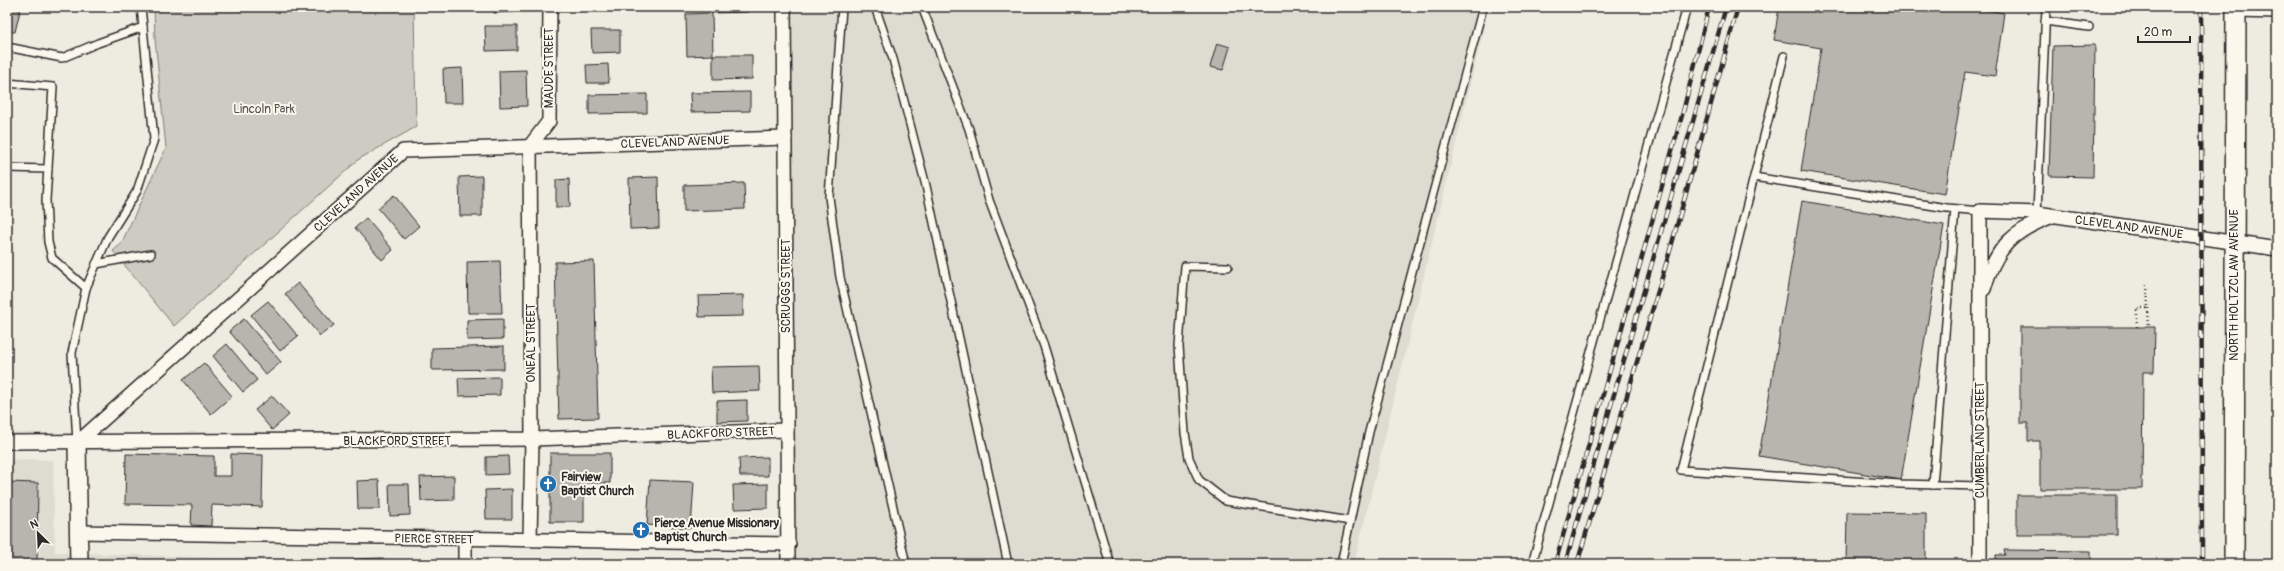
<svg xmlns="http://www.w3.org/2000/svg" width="2284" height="571" viewBox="0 0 2284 571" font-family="Pangolin,sans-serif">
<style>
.built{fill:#dedbd1}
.green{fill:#cecbc2;stroke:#7c7b76}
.building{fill:#b8b5ae;stroke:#2b2b2b}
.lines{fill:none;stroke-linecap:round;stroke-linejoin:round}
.service-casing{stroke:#2b2b2b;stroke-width:10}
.minor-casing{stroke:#2b2b2b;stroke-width:16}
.tertiary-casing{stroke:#2b2b2b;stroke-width:20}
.secondary-casing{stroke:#2b2b2b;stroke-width:22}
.path{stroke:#2b2b2b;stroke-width:2.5;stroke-dasharray:1 3;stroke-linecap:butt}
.service{stroke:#fbf7ec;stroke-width:7}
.minor{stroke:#fbf7ec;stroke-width:13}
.tertiary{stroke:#fbf7ec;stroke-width:17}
.secondary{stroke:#fbf7ec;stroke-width:19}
.rail-casing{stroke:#2b2b2b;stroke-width:4.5}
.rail{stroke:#fbf7ec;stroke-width:3;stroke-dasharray:9;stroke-linecap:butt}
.labels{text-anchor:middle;stroke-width:4;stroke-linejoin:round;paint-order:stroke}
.street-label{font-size:12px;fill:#2b2b2b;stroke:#fbf7ec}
.park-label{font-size:12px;fill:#545351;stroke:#fbf7ec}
.poi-label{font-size:12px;font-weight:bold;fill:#2b2b2b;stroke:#fbf7ec;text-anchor:start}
</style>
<rect width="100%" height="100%" fill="#eeebe0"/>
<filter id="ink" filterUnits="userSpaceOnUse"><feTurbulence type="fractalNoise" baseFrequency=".025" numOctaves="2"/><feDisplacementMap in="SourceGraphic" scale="8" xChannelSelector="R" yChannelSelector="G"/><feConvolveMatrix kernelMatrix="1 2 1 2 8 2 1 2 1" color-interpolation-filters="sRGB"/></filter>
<g filter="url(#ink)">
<g class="built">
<polygon points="785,7 1489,7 1354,564 795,564"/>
<polygon points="7,459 53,460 55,552 344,562 344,564 7,564"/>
</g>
<polygon class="green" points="154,7 414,7 416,127 359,159 174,326 113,251 121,244 166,148 155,39"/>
<g class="building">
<polygon points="7,7 21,7 15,32 7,31"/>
<polygon points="494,7 512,7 513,12 494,13"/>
<polygon points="712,7 748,7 749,12 712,13"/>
<polygon points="1779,7 1895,7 1929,12 1930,7 1969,7 2004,13 1995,76 1965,72 1945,194 1801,171 1821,48 1774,40"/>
<polygon points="712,13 713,55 687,56 686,14"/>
<polygon points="485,26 517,26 517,50 486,51"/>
<polygon points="591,30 620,30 620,52 592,53"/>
<polygon points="1217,43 1230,47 1223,70 1210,67"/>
<polygon points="2095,45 2093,177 2049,176 2053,46"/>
<polygon points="713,55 752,55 752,79 713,80"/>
<polygon points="608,64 609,83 587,83 586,65"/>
<polygon points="462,68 463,103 444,103 443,69"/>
<polygon points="526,70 527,106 500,107 499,71"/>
<polygon points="750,92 750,111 691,112 690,93"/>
<polygon points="647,94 647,113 589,114 589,95"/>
<polygon points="482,176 482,216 460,216 459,177"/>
<polygon points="658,177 659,228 630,229 629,178"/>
<polygon points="569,179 570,207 556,208 556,180"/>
<polygon points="744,183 745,209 684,211 684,185"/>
<polygon points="394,195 419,226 404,239 378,208"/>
<polygon points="1802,201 1944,225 1901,480 1759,456"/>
<polygon points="366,218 393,250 382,260 355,228"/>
<polygon points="500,261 502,313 468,313 467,262"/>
<polygon points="594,261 598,418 559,419 555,262"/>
<polygon points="298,283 334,325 320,336 285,294"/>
<polygon points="743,295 743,316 699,317 698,296"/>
<polygon points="268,301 298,336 280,351 251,315"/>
<polygon points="244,319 281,362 266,375 229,331"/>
<polygon points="503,319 503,339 467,340 467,320"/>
<polygon points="2020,327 2155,327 2154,372 2143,372 2142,489 2040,489 2040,441 2028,441 2028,423 2020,423"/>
<polygon points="227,344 257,380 243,392 213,356"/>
<polygon points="504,346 504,369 432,370 432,348"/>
<polygon points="204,363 232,396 211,414 183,380"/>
<polygon points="759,366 760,391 712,393 711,367"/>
<polygon points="500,377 500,395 459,396 458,378"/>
<polygon points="272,396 289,415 272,430 255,410"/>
<polygon points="747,400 747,421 717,422 717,401"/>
<polygon points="550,453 610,453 610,483 584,483 584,522 550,522"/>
<polygon points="126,454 214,456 214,476 231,476 231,454 263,455 262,507 212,505 211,526 191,525 192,505 125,504"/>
<polygon points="508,456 509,474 486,475 486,457"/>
<polygon points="768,457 768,476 740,476 739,458"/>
<polygon points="454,476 454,500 421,501 420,477"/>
<polygon points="379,480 380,509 358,509 357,481"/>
<polygon points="650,480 694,482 691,528 647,525"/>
<polygon points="7,482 38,483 37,564 7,564"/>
<polygon points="389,484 409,484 410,515 390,516"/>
<polygon points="768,484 768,508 734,509 733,485"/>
<polygon points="512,489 512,519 486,519 485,490"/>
<rect x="2017" y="495" width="100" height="40"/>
<polygon points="1847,512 1926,513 1926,564 1846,564"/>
<polygon points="2004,550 2091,551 2091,562 2099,562 2100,564 1996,564 1996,555 2005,555"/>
<polygon points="382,558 382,564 354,564 354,559"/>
</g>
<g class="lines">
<defs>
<g id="service">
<polyline points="842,7 829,197 840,277 906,564"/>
<polyline points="875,7 893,59 926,186 1008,564"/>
<polyline points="922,7 969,129 989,200 1044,346 1110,564"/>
<polyline points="2237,14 2277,15"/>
<polyline points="2045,21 2089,27"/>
<polyline points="7,47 62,58 98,43 143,27"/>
<polyline points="1784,56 1681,470 1900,484 1980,486"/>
<polyline points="7,83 53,87 46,200 48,242 52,258 86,288"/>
<polyline points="7,168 48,169"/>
<polyline points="1754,177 1947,208 1980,211"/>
<polyline points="2037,213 2046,7"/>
<polyline points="96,264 151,254"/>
<polyline points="1228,267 1185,266 1179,346 1185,433 1189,458 1199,480 1226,501 1350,521"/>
<polyline points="77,443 72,353 86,288 108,237 137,191 154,139 141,7"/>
<polyline points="1933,485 1955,209"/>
<polyline points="1341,564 1369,432 1483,7"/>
<polyline points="1532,564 1687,7"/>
</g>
<g id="minor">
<polyline points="784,7 788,564"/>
<path d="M1984,289C1996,247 2012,231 2053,216"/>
<polyline points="7,442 532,439 787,430"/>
<polyline points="77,443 403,151 785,138"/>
<polyline points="79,532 789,544"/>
<polyline points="530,539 532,439 530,146 549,121 550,7"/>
<polyline points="465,540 465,564"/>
<polyline points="1980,564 1980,211 2037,213 2277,249"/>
</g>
<polyline id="tertiary" points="77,443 79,564"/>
<polyline id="secondary" points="2234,564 2236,7"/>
</defs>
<use href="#service" class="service-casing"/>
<use href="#minor" class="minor-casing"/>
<use href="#tertiary" class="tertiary-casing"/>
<use href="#secondary" class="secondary-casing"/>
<g class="path">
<polyline points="2148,308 2149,327"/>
<polyline points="2137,327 2137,308 2148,308 2147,284"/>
</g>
<use href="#service" class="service"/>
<use href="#minor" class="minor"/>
<use href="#tertiary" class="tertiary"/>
<use href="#secondary" class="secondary"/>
<defs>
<g id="rail">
<polyline points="2201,7 2202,564"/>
<polyline points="1555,564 1683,112 1709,7"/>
<polyline points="1565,564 1726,7"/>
<polyline points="1577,564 1669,254 1738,7"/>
</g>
</defs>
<use href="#rail" class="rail-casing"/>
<use href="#rail" class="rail"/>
</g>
</g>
<defs>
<symbol id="church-disc" viewBox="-11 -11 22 22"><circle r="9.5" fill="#1f6fb2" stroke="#fbf7ec"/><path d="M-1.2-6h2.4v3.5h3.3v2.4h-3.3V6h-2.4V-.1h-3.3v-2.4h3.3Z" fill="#fff"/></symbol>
</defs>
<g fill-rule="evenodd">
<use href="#church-disc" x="538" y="474" width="20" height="20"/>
<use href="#church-disc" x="631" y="520" width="20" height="20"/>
</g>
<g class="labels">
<g class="street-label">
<text transform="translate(549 68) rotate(-90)" y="4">MAUDE STREET</text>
<text transform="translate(675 142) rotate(-2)" y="4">CLEVELAND AVENUE</text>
<text transform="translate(356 193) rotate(-42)" y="4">CLEVELAND AVENUE</text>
<text transform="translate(2129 227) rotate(8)" y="4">CLEVELAND AVENUE</text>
<text transform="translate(2234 285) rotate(-90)" y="4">NORTH HOLTZCLAW AVENUE</text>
<text transform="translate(786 286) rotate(-90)" y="4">SCRUGGS STREET</text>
<text transform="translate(531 343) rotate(-90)" y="4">ONEAL STREET</text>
<text transform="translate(721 433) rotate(-2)" y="4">BLACKFORD STREET</text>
<text transform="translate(1980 440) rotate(-90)" y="4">CUMBERLAND STREET</text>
<text x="397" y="445">BLACKFORD STREET</text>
<text transform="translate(434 539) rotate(1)" y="4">PIERCE STREET</text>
</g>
<g class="park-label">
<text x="264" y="113">Lincoln Park</text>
</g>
<g class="poi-label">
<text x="561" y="481">Fairview<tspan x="561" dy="14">Baptist Church</tspan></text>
<text x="654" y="527">Pierce Avenue Missionary<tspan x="654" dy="14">Baptist Church</tspan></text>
</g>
</g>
<rect width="2284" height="571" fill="none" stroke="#fbf7ec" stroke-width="24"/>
<rect x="12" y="12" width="2260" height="547" fill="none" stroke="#2b2b2b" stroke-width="1.5" filter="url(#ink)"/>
<g transform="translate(38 533) rotate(336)" stroke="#fbf7ec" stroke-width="3" paint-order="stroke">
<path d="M0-3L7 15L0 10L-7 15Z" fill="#2b2b2b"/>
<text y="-6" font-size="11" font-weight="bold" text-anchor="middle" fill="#2b2b2b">N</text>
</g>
<path d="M2138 36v6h52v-6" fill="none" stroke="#2b2b2b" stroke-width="2"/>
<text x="2144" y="36" font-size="12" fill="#2b2b2b" stroke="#fbf7ec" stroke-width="3" paint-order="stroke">20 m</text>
</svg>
